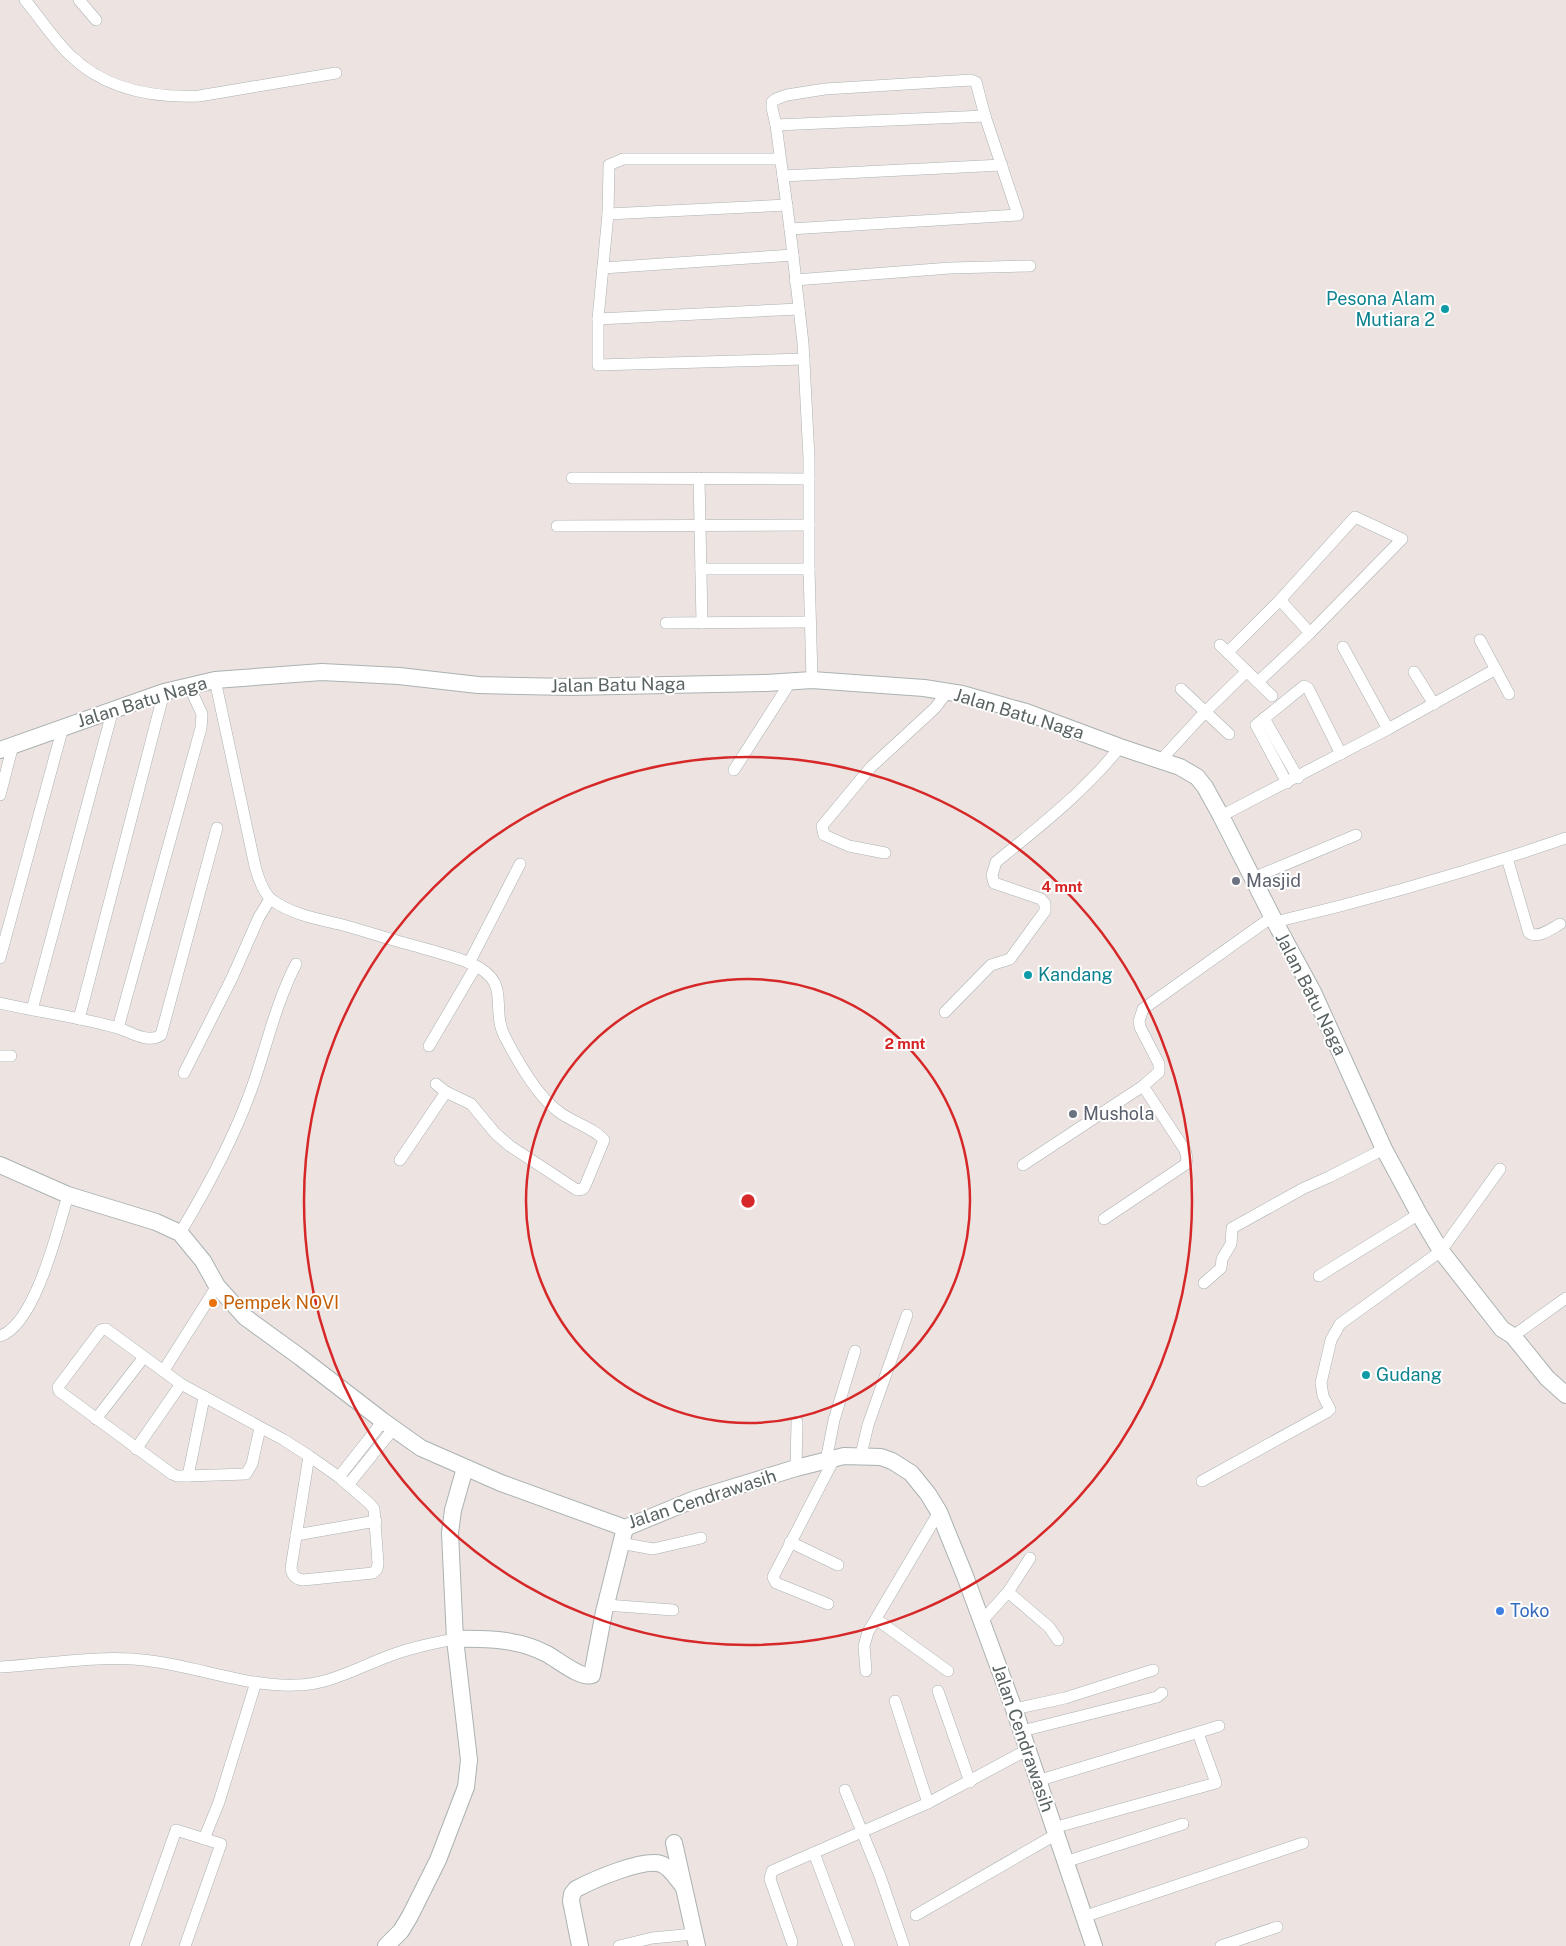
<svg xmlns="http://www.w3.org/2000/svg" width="1566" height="1946" viewBox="0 0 1566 1946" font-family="'Public Sans',sans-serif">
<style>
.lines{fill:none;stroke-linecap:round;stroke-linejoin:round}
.street-casing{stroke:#aab2b2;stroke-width:12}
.secondary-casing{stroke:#aab2b2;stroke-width:18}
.street{stroke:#fff;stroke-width:11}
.secondary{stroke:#fff;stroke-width:16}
.ring{fill:none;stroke:#d62828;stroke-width:2.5}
.culture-dot{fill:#0f9aa8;stroke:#fff;stroke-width:2}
.worship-dot{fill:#6b7280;stroke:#fff;stroke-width:2}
.food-dot{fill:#e8710a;stroke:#fff;stroke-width:2}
.shop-dot{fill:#3f7fe0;stroke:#fff;stroke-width:2}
.labels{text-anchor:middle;stroke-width:4;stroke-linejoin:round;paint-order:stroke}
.culture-label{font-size:18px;fill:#0d838f;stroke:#fff;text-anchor:start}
.street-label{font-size:18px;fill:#596262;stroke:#fff}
.worship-label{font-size:18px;fill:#5b616d;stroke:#fff;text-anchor:start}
.food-label{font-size:18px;fill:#c56008;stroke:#fff;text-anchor:start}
.shop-label{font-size:18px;fill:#366cbe;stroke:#fff;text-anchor:start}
.centre{fill:#d62828;stroke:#fff;stroke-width:2.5}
.ring-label{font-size:15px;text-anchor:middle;font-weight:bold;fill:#d62828;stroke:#fff;stroke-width:4;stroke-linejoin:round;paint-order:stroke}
</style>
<rect width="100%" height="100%" fill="#ede3e1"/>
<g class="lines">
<defs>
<g id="street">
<path d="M25,0C40,18 54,40 71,56C106,90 152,98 199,96L336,73"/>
<polyline points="79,0 96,20"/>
<polyline points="776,125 985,116 1018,215 790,229"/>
<polyline points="780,159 623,159 609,165 608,214 598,319 799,309"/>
<polyline points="783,176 1002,165"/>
<polyline points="608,214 787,205"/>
<polyline points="603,268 793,255"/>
<polyline points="795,280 950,268 1030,266"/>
<polyline points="598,319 598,365 804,359"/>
<polyline points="572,478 809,479"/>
<polyline points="699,478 702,623"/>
<polyline points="557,526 809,525"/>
<polyline points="701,569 809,569"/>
<polyline points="1280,600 1310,633"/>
<polyline points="666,623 810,622"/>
<polyline points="1480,640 1509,694"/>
<polyline points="1220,645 1272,696"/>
<polyline points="1343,647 1388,729"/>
<polyline points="1228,652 1280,600 1355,517 1402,539 1310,633 1258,682"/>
<polyline points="1414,672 1434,704"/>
<path d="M215,680L255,866C258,877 263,893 272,900C291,914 317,919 339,924C362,930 385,938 408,944C429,950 450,955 470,963C515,983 488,1007 506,1039C518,1062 538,1097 559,1112C572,1122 594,1128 604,1140L585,1186L583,1189L577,1190L510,1146L495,1133L471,1104L446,1092L400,1160"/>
<polyline points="812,680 809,569 809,458 803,343 790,229 776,125 772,108 772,102 776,99 787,95 825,89 971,80 976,82 985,116"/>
<polyline points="1181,689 1229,734"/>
<polyline points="1264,718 1298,778"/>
<polyline points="1160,761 1205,712 1247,671"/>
<polyline points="734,770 791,681"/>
<polyline points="1287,783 1256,725 1304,686 1308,688 1341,754"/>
<polyline points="0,795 13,745"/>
<polyline points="1221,816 1388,729 1496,669"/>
<polyline points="885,853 849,846 824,835 822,826 871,767 935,708 948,691"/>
<path d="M1507,858L1529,933C1538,939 1551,929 1560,924"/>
<polyline points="1253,878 1356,835"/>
<path d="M1275,922C1373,899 1470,871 1566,838"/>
<polyline points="0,958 63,727"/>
<polyline points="469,963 520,864"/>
<path d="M0,1003C39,1012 79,1017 118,1028C131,1032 148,1044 161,1035L217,828"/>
<polyline points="32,1010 113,709"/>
<path d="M945,1012L991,965L1010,959L1045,911V904L1041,899L994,883L992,875L996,862C1039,827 1085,791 1120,747"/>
<polyline points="79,1019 164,692"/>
<polyline points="118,1028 201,728 202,714 189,686"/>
<polyline points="429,1046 476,966"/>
<polyline points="0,1056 11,1056"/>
<polyline points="184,1073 232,978 259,917 270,899"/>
<polyline points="436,1084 446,1092"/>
<polyline points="1023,1165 1143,1086 1159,1072 1159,1064 1140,1027 1139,1021 1143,1009 1272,917"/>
<polyline points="1104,1219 1186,1164 1187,1158 1185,1150 1143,1086"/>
<path d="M180,1233C209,1185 237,1133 255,1079C268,1040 277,1001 296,964"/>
<polyline points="1319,1276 1419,1214"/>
<polyline points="1204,1283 1221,1268 1222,1259 1231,1244 1232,1228 1304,1188 1329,1177 1384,1149"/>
<path d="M0,1336C35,1325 58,1229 68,1195"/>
<polyline points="1513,1336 1566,1298"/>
<polyline points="164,1370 217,1286"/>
<path d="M204,1398L189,1471L187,1476H177L172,1474L59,1391L58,1387L101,1330L106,1329L181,1384L284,1440L309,1456L339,1477L370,1504L374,1509L378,1563L377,1569L373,1573L303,1580C296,1579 292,1576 291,1568L309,1456"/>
<polyline points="96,1419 144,1357"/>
<polyline points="136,1449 181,1384"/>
<polyline points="861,1455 868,1425 907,1315"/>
<polyline points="826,1461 834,1420 855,1351"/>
<polyline points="796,1468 797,1422"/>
<polyline points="187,1476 246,1474 252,1464 260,1428"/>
<polyline points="339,1477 383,1421"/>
<polyline points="1202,1481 1327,1412 1330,1409 1323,1396 1321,1383 1331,1340 1340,1324 1441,1251 1500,1169"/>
<polyline points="348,1485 394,1428"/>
<polyline points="296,1535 376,1521"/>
<polyline points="790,1542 838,1565"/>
<polyline points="620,1543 653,1549 701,1538"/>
<polyline points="1008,1592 1049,1627 1058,1640"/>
<polyline points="828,1604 776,1583 773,1577 834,1459"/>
<polyline points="606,1605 673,1610"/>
<polyline points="876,1619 948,1671"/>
<polyline points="982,1621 1008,1592 1030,1558"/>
<path d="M0,1667C50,1664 101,1654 151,1661C199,1667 247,1687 296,1685C329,1685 359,1667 389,1656C410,1648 433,1643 455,1639"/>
<polyline points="866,1671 864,1646 868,1632 939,1512"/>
<polyline points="938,1691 970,1782"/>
<polyline points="895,1701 928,1803"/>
<polyline points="1014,1709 1065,1698 1153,1670"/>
<polyline points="1022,1731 1157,1697 1162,1693"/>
<polyline points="1037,1781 1219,1726"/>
<polyline points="845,1790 880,1876 904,1946"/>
<polyline points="1053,1828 1216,1783 1198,1733"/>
<polyline points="204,1839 219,1802 256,1682"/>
<polyline points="814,1853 849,1946"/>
<polyline points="1065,1862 1183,1824"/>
<polyline points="916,1915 1055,1835"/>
<polyline points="1083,1917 1303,1843"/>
<polyline points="792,1942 770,1879 772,1871 928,1803 1027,1750"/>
<polyline points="135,1946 176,1830 221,1844 185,1946"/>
<polyline points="619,1946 652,1938 694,1934"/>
<polyline points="1221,1946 1277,1927"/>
</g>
<g id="secondary">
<polyline points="0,750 164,692 215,680 322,672 399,676 478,685 570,687 766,683 812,680 924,688 962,694 1026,712 1120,747 1180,767 1197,777 1205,787 1221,816 1275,922 1313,992 1384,1149 1419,1214 1441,1251 1502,1329 1513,1336 1547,1378 1566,1395"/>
<polyline points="0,1165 68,1195 156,1222 180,1233 203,1261 217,1286 245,1317 300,1357 383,1421 421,1448 501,1483 625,1528 695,1499 796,1468 844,1456 881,1457 892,1461 911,1473 928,1494 939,1512 965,1576 1014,1709 1094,1946"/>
<path d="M455,1639C486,1638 519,1639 547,1654C558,1660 581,1679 592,1675L604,1612L625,1528"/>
<polyline points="674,1843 697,1946"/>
<polyline points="386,1946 401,1931 410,1916 438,1860 466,1787 469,1760 455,1639 450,1533 453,1510 465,1468"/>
<path d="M580,1946L571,1901L572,1894L576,1889C593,1880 643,1858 661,1864C670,1867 677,1879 683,1886"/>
</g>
</defs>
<use href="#street" class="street-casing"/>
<use href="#secondary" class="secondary-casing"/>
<use href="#street" class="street"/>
<use href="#secondary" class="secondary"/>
</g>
<g class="ring">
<circle cx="748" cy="1201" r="222"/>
<circle cx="748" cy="1201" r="444"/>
</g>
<g class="culture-dot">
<circle cx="1445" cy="309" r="5"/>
<circle cx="1028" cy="975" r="5"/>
<circle cx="1366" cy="1375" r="5"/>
</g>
<g class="worship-dot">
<circle cx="1236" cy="881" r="5"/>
<circle cx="1073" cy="1114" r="5"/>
</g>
<circle class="food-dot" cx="213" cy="1303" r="5"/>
<circle class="shop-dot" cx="1500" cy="1611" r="5"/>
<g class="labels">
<g class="culture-label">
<text x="1435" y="305" text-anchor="end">Pesona Alam<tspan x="1435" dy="21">Mutiara 2</tspan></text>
<text x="1038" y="981">Kandang</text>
<text x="1376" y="1381">Gudang</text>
</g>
<g class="street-label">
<text transform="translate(618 685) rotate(-1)" y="6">Jalan Batu Naga</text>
<text transform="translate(142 702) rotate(-17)" y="6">Jalan Batu Naga</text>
<text transform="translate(1019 714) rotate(17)" y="6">Jalan Batu Naga</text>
<text transform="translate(1311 994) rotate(63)" y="6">Jalan Batu Naga</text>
<text transform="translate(702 1499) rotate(-18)" y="6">Jalan Cendrawasih</text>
<text transform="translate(1023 1738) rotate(71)" y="6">Jalan Cendrawasih</text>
</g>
<g class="worship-label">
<text x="1246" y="887">Masjid</text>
<text x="1083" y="1120">Mushola</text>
</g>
<g class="food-label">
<text x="223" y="1309">Pempek NOVI</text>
</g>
<g class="shop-label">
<text x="1510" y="1617">Toko</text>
</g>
</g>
<circle cx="748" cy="1201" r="8" class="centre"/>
<g class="ring-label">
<text x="1062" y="892">4 mnt</text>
<text x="905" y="1049">2 mnt</text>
</g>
</svg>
